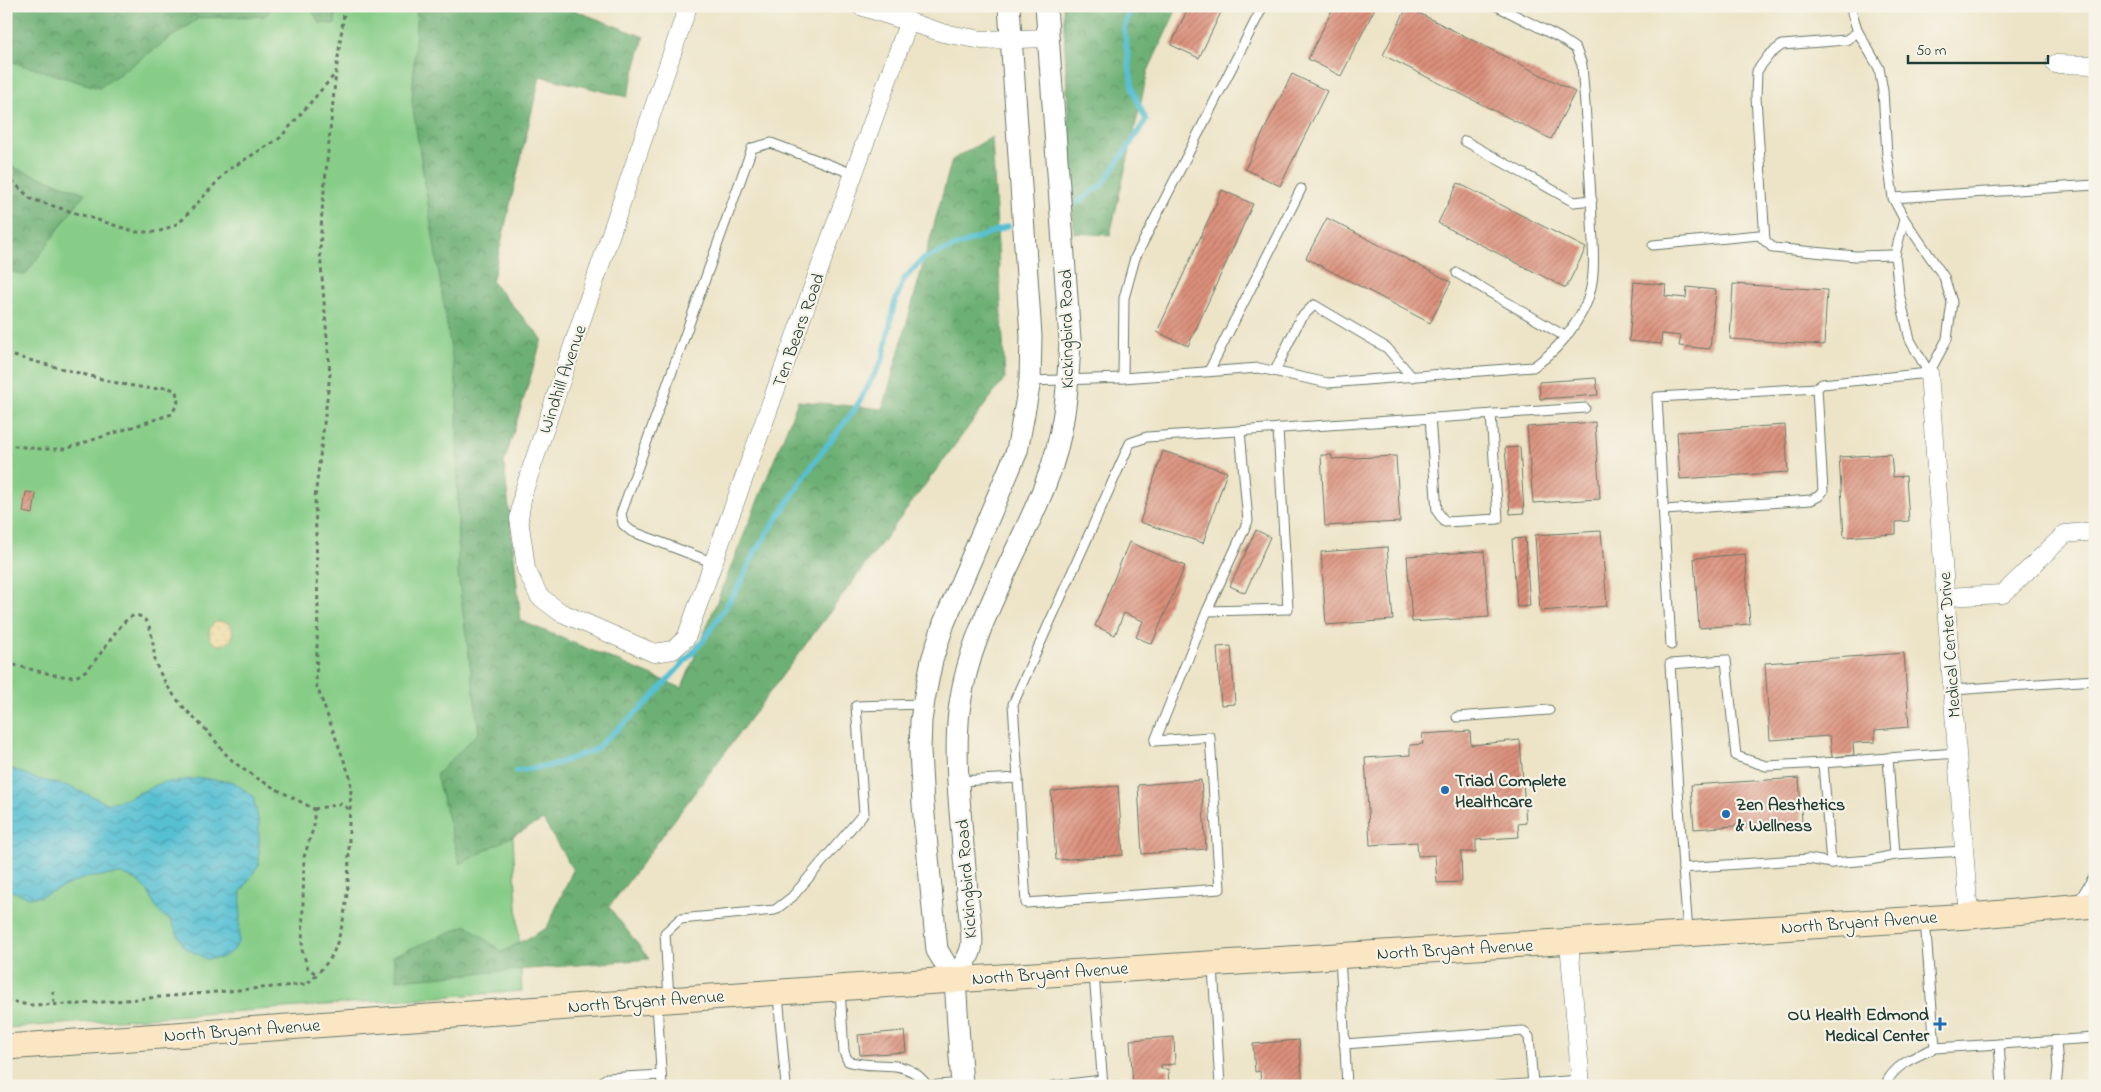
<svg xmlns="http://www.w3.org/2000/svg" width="2101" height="1092" viewBox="0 0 2101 1092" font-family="'Indie Flower',sans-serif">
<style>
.grass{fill:#87cd88;stroke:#53855e}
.forest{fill:url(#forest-crowns);stroke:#467654}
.sand{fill:url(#sand-dots);stroke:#868c69}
.water{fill:url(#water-waves);stroke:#3a7e84}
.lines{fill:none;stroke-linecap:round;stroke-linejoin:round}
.stream{stroke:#56c0d3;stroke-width:5.5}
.building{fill:url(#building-hatch)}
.service-casing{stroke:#677767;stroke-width:11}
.minor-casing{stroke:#677767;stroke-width:19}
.tertiary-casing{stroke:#677767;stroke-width:23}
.secondary-casing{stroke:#677767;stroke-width:27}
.path{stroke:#677767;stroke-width:3;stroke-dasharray:4 4;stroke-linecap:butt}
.service{stroke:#fff;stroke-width:9}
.minor{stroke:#fff;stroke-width:18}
.tertiary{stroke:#fff;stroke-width:21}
.secondary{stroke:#fbe6c4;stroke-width:25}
.poi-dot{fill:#1f6fb2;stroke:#f7f3e8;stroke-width:2}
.labels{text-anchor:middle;stroke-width:4.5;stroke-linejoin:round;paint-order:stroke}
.street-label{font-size:18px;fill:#1f3d34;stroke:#f7f3e8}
.poi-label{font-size:18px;font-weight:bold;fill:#1f3d34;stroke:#f7f3e8;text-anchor:start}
</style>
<defs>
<pattern id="forest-crowns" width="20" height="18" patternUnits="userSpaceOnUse" patternTransform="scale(1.25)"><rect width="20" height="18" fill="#6db074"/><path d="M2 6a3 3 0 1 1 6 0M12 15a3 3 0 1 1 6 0" fill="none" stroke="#599060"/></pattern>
<pattern id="sand-dots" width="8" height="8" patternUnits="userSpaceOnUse" patternTransform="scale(1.25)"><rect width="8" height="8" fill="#eeda9e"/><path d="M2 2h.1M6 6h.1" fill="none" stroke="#ccbc89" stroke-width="1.8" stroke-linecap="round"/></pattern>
<pattern id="water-waves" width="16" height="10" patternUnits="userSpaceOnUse" patternTransform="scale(1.25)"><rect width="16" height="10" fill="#56c0d3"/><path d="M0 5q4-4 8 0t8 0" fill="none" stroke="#479dac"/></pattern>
<pattern id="building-hatch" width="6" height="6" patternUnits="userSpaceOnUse" patternTransform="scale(1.25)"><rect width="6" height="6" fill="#dc907b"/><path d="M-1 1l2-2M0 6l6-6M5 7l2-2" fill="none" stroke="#b27766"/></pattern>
</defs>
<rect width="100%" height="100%" fill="#f7f3e8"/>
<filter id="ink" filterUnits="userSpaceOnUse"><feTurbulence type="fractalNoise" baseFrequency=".02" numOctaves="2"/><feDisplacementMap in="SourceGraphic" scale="10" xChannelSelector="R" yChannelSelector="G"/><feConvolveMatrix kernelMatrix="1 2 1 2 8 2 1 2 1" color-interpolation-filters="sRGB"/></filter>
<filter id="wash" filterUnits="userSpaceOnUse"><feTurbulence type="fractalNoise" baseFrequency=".0096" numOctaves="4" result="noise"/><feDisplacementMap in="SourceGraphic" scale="20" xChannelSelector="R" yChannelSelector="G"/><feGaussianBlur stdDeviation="1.12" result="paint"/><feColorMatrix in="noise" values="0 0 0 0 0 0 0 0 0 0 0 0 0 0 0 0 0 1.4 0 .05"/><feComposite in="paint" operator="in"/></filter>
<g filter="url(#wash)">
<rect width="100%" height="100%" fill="#ede4c7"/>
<polygon class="grass" points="6,6 464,6 522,991 6,1028"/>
<g class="forest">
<polygon points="6,6 274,6 265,16 199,18 99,88 6,60"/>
<polygon points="308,6 336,6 335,24 320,23"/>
<polygon points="417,6 563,6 644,37 627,97 540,76 492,282 542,339 504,463 521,621 682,688 798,401 883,409 952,160 992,137 1005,378 609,907 649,959 397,980 393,956 467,925 502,952 547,928 573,870 543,820 460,864 436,775 479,732 458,575 457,389 412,102"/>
<polygon points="1063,6 1178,6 1148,71 1110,235 1074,233"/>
<polygon points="6,165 85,193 25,275 6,270"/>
</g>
<circle class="sand" cx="221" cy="633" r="12"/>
<polygon class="water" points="6,766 34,778 68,786 107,803 123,800 161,783 201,778 234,782 253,796 259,823 259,864 241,892 239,940 234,950 221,958 206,959 184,947 171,921 159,912 147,890 136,880 121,874 84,878 39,897 28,897 6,889"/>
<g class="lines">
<g class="stream">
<polyline points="1078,202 1103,184 1146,120 1133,91 1124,29 1130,6"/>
<polyline points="516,771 553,765 594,750 647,703 703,641 738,588 755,552 778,517 815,461 855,409 883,359 894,305 904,279 923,259 1008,226"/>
</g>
</g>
<g id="blocks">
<g class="building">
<polygon points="1189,6 1224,6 1199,58 1171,45"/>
<polygon points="1334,6 1376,6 1341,76 1308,59"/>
<polygon points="1407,7 1575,92 1551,139 1383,55"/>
<polygon points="1292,74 1327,91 1280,186 1245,169"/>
<polygon points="1458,183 1586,248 1566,288 1438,223"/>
<polygon points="1222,190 1253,204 1188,346 1157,332"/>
<polygon points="1327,218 1451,282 1430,323 1306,258"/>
<polygon points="1634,282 1666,285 1665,296 1686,298 1687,287 1716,290 1710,349 1679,346 1681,336 1662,334 1661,344 1629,341"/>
<polygon points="1733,284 1827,290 1824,345 1730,339"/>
<polygon points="1596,378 1598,395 1540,399 1539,382"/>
<polygon points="1595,422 1600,499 1533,503 1527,427"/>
<polygon points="1785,425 1788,472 1680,479 1677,432"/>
<polygon points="1520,447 1524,513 1510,514 1505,448"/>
<polygon points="1163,451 1227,472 1203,543 1140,522"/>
<polygon points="1891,454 1893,477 1906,476 1909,521 1896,522 1896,534 1844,537 1839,457"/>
<polygon points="1321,455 1332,455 1332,459 1396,456 1400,522 1325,526"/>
<polygon points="26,492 36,493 33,514 23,512"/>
<polygon points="1256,530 1270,537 1245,593 1230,586"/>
<polygon points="1601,531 1607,606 1540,611 1535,535"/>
<polygon points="1525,538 1530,606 1517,607 1512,539"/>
<polygon points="1129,542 1185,566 1152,644 1136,637 1143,621 1124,613 1115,635 1095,626"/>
<polygon points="1387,547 1393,620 1326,625 1321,552"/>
<polygon points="1484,551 1489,617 1412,622 1407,556"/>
<polygon points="1745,554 1750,624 1699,628 1694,558"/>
<polygon points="1231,646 1235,704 1221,705 1217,647"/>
<polygon points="1904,653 1909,727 1875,730 1875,742 1853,743 1854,755 1832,757 1830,736 1770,740 1765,663"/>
<polygon points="1470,731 1471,745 1520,740 1526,823 1518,824 1519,837 1476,840 1476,852 1461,852 1462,882 1437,883 1435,855 1418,856 1417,842 1370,845 1365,758 1410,755 1410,745 1423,744 1422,734"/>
<polygon points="1799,778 1802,821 1694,829 1691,785"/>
<polygon points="1201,780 1206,849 1142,854 1138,785"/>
<polygon points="1118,786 1123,855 1056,860 1051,791"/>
<polygon points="904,1031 906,1052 860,1055 858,1035"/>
<polygon points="1174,1037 1175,1064 1161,1065 1161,1069 1168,1069 1169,1085 1133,1086 1130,1040"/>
<polygon points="1299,1040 1303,1086 1261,1086 1260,1071 1255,1072 1253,1044"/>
</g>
</g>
</g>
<g filter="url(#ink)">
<use href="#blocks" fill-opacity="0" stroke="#677767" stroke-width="1"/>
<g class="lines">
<defs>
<g id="service">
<polyline points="1852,6 1852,13 1858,32 1879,68 1883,91 1887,155 1893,198 1904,219 1944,277 1952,302 1947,339 1929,373"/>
<polyline points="1465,141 1574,202 1592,200"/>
<polyline points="1893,198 2095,185"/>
<polyline points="1904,219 1895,255 1899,293 1910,340 1929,373"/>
<polyline points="1765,241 1756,97 1757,71 1769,55 1782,45 1846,40 1858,32"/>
<polyline points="1653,245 1759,235 1773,248 1855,256 1895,255"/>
<polyline points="1457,273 1566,337"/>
<polyline points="1209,371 1301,189"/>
<polyline points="1275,371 1300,319 1314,305 1387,348 1412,377"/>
<polyline points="1123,378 1124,298 1135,258 1263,6"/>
<path d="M1030,381L1123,378L1259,368L1328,383L1533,367C1557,351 1574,329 1586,304C1597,278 1593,248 1592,221C1590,169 1586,117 1582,65L1576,49L1560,38L1497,6"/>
<polyline points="1430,418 1437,511 1445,522 1498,519 1491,414"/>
<polyline points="1664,510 1811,500 1819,496 1823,491 1817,388"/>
<polyline points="714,563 631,531 623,524 621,514 752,148 771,143 854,174"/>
<polyline points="1207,611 1248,521 1240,431"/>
<polyline points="1671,645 1657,397 1817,388 1822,384 1929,373"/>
<polyline points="1953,690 2095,680"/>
<polyline points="1457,717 1549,710"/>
<polyline points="1957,753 1888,758 1895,855 1965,851"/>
<polyline points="1823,763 1888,758"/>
<polyline points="1018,778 1026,903 1220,889 1210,737 1155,741 1207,611 1288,609 1278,428"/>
<polyline points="959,781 1018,778 1013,704 1130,443 1147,437 1585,408"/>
<polyline points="1683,868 1670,664 1726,660 1736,756 1766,766 1823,763 1831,863 1871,860 1895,855"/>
<polyline points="2078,902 2095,875"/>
<polyline points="1925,920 1935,1048"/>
<polyline points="1688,932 1683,868 1809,859 1831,863"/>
<polyline points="1340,956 1347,1086"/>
<polyline points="1213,966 1220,1086"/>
<polyline points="1094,974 1103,1086"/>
<path d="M840,990L844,1052L848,1061C869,1069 893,1060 913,1072C919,1075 923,1081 928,1086L962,1083"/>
<polyline points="778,995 786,1086"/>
<polyline points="669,999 665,933 680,919 775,910 792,897 864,813 856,706 923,704"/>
<polyline points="657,1003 662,1086"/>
<polyline points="2056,1041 2058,1068 2056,1086"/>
<polyline points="1344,1044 1523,1031 1529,1037 1533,1084"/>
<polyline points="1999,1044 2002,1086"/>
<polyline points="604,1086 604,1080 607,1078 661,1075"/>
<polyline points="1052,1086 1102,1080"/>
<polyline points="1497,1086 1581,1080"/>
<path d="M1885,1086C1893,1065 1916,1056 1935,1048L2095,1038"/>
</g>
<g id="minor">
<polyline points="688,6 523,493 519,519 523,545 526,569 539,596 560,612 654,653 673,650 686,638 909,21"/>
<polyline points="860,6 943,33 982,40 1049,38"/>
<polyline points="2055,64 2095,65"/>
<polyline points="1929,373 1969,916"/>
<polyline points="1946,597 2003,594 2065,534 2095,531"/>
<polyline points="1569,942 1581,1086"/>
</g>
<g id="tertiary">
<path d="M955,980C960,970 968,960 971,949C974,939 968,905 967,893C963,835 953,768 959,711C968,631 1016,559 1045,485C1064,439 1068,390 1070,340L1046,6"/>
<polyline points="962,1086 955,980 937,950 923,805 920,751 921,721 924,700 932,660 944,623 1017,451 1030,381 1031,336 1009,6"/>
</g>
<polyline id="secondary" points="6,1047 922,982 1969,916 2095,905"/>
</defs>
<use href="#service" class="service-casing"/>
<use href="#minor" class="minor-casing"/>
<use href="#tertiary" class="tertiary-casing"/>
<use href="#secondary" class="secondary-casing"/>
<g class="path">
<polyline points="6,175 31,199 136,232 158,232 179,223 228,170 280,138 335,74"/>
<polyline points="6,354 121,384 152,389 167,387 176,391 178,402 172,414 65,449 41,449 6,445"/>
<path d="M6,663C20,666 65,680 77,676C99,668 122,609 139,616C155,621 152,651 156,664C159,672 164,680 168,687C179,704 192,716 206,730C216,740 222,752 233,761C255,780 289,795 314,809V826L304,857L302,950L308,968L316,974"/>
<polyline points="314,809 341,804 350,810"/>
<polyline points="2089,989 2095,991"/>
<polyline points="53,991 54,1004"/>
<path d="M6,1000L28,1005L81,1004L307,984C316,975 329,963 334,951C350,911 349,866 349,823C350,807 352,792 350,777L316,684L318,609L315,498L330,374L320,253L322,211L336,72L345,6"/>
</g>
<use href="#service" class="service"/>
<use href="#minor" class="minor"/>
<use href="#tertiary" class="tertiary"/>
<use href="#secondary" class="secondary"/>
</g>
</g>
<g class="poi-dot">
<circle cx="1445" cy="790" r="5"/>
<circle cx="1726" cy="814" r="5"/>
<path d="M1937.5 1016.5h5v5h5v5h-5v5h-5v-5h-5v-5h5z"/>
</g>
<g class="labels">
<g class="street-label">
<text transform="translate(1066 329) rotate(-91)" y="6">Kickingbird Road</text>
<text transform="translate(798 330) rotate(-70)" y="6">Ten Bears Road</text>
<text transform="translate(562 379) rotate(-71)" y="6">Windhill Avenue</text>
<text transform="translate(1949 645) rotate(-94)" y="6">Medical Center Drive</text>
<text transform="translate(966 879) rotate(-94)" y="6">Kickingbird Road</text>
<text transform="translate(1859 922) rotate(-4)" y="6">North Bryant Avenue</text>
<text transform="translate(1455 949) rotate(-3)" y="6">North Bryant Avenue</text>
<text transform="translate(1050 973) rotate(-4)" y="6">North Bryant Avenue</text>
<text transform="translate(646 1001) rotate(-4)" y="6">North Bryant Avenue</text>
<text transform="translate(242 1030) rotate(-4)" y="6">North Bryant Avenue</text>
</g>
<g class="poi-label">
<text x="1455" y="786">Triad Complete<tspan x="1455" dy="21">Healthcare</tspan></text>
<text x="1736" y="810">Zen Aesthetics<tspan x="1736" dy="21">&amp; Wellness</tspan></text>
<text x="1929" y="1020" text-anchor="end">OU Health Edmond<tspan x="1929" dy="21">Medical Center</tspan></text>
</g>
</g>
<rect width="2101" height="1092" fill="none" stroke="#f7f3e8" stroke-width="25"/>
<path d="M1908 55v8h140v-8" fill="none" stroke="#1f3d34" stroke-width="2.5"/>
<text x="1916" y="55" font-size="15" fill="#1f3d34" stroke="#f7f3e8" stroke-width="4" paint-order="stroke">50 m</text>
</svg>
